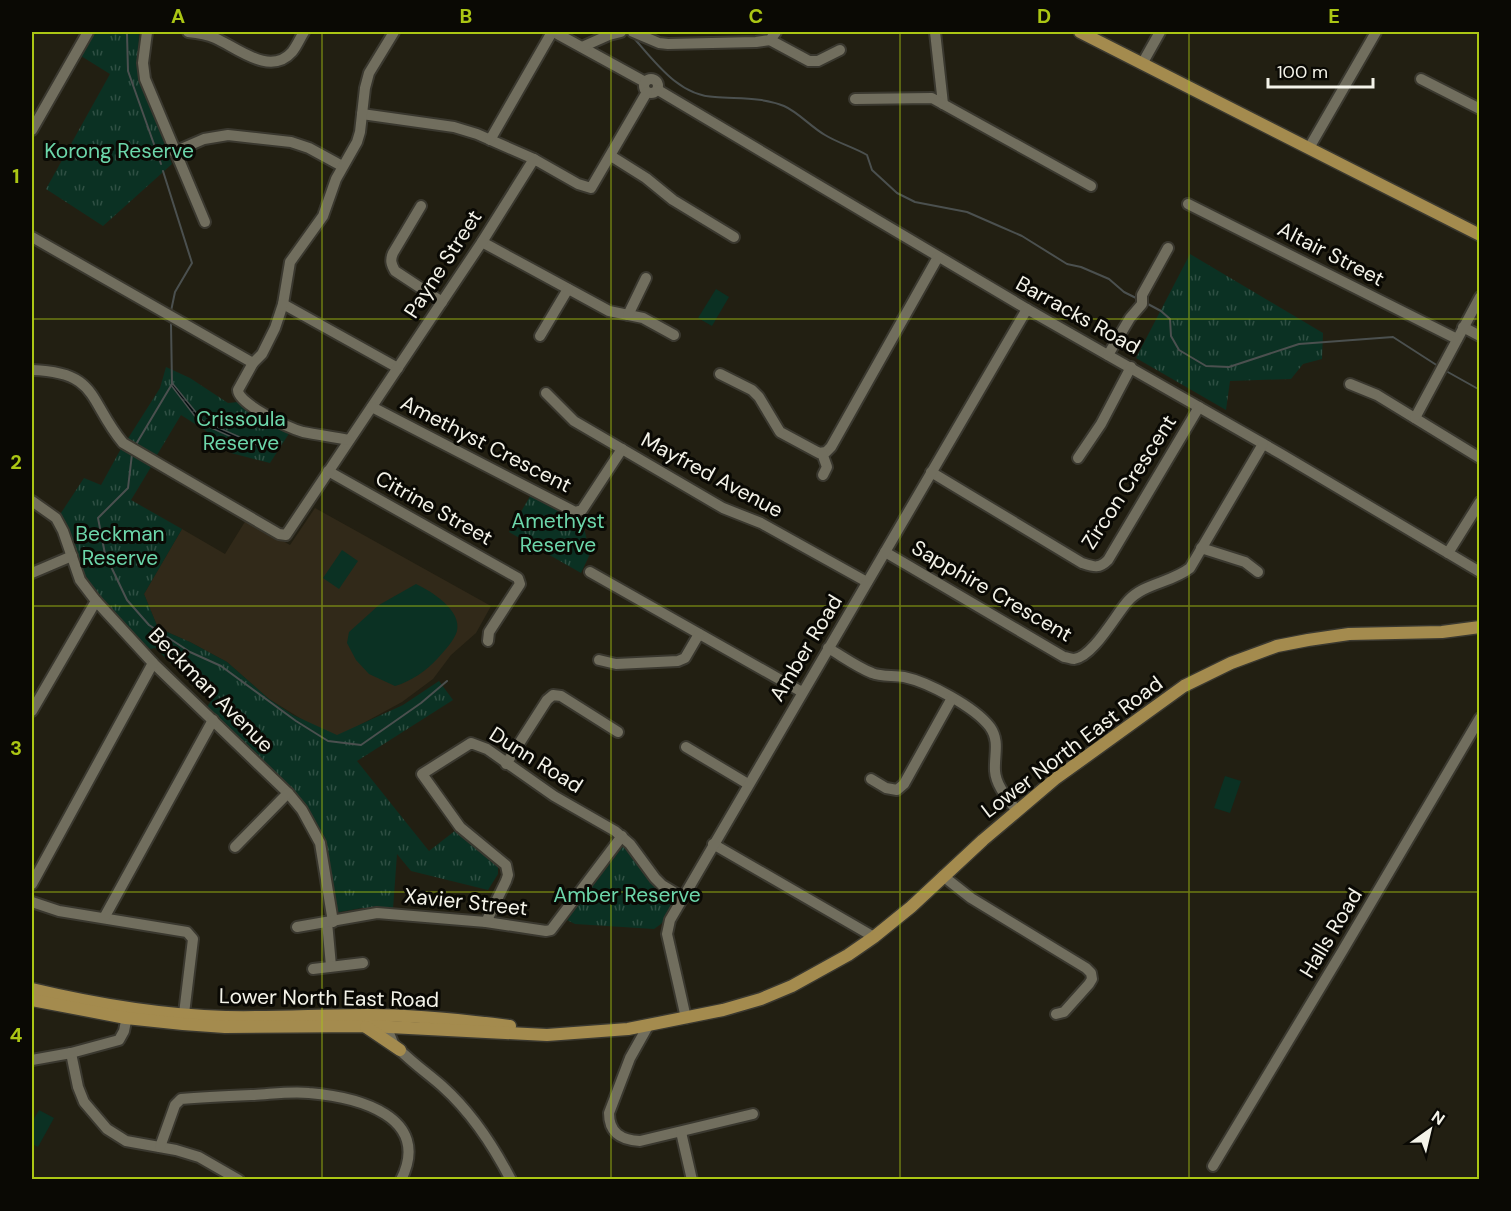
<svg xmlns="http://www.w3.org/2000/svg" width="1511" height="1211" viewBox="0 0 1511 1211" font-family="'DM Sans',sans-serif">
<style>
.education{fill:#312919}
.grass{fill:url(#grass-tufts)}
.garden{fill:#0b3123}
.water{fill:url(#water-waves);stroke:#4b504f;stroke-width:1.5}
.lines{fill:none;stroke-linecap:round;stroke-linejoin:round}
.stream{stroke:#4b504f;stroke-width:2}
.minor-casing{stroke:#3a382f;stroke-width:14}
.major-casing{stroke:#3a382f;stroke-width:15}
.minor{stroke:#716e5e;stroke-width:10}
.major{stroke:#a48b4e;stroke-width:12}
.grid{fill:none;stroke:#abc614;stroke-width:1.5;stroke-opacity:0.55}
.labels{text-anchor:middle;stroke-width:6;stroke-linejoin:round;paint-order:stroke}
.park-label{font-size:21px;fill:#6cd6aa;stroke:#0a0904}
.street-label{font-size:21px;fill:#f4f3e9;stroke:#0a0904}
.neatline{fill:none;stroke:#abc614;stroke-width:2}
.grid-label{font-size:20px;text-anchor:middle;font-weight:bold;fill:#abc614}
</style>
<defs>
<pattern id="grass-tufts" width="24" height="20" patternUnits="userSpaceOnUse" patternTransform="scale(1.5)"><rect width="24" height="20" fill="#0b3123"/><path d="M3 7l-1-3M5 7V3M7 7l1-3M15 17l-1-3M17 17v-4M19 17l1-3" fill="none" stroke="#2f4f43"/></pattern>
<pattern id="water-waves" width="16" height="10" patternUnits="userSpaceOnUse" patternTransform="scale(1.5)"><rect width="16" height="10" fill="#020a0d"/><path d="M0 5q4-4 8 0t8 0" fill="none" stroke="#282e30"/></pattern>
</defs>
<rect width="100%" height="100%" fill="#221f12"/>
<polygon class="education" points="315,508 491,606 476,633 451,655 433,679 402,702 334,739 269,699 227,662 190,642 158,628 144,594 182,529 225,554 246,520 290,545"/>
<g class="grass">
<polygon points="95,32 139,32 138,72 172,164 103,226 46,189 110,74 81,56"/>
<polygon points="1190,254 1323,333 1322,359 1303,364 1291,379 1230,381 1226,410 1136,358"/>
<polygon points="166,367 190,378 228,403 238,402 272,423 290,432 270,463 231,453 206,431 181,415 157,455 127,440 160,388"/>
<polygon points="123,445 154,462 131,500 182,529 144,594 158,628 190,642 227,662 269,699 293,715 337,735 403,705 439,681 453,700 357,761 429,851 456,830 498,866 498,874 488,890 411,871 397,854 393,909 362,908 334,913 320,843 300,798 207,707 211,701 155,648 150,649 99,599 85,579 59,516 84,478 101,485"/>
<polygon points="532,493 575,512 582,519 590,554 581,573 509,532"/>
<polygon points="630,844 675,893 679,904 661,924 654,929 575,924 567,920 623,846"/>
</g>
<g class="garden">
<polygon points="716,289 729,297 712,326 698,318"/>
<polygon points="342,550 358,561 339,589 323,578"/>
<path d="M416,584C431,591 462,610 457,631C454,641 445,650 438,658C426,671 412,681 395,686L369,674L356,660L347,643L349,632L379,605Z"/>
<polygon points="1225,776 1241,781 1230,813 1214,808"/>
<polygon points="39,1110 54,1118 38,1147 32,1144 32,1122"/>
</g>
<polygon class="water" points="173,384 203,421 244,439 268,442 267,447 243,442 200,423 171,385"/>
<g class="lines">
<g class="stream">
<polyline points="125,32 127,34 128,71 161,164"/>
<path d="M633,37C655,62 679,96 715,97C738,99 762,97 784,106C798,112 811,127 825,135C838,143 853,147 867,155L872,170L897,193L915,202L967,212L999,226L1022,236L1067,264L1081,267L1109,279L1124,292L1138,299"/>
<polyline points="163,171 192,263 175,292 171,311"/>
<polyline points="1146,303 1161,311 1170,319 1171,336 1179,350 1206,366 1229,367 1299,344 1393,337 1438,366"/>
<polyline points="1446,371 1480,390"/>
<polyline points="135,446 172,384 171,324"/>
<polyline points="132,454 128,488 98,518 105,554 127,600 149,625 190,652 221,666 296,721 328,741 361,745 421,703 447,681"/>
</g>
<defs>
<g id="minor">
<polyline points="147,32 143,63 145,79 205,222"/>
<path d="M188,32C197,33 206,34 215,38C236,47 270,77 292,52C297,46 300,38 304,32"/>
<polyline points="554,32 645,82"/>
<polyline points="633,32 659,43 668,44 756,42 770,40 776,32"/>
<polyline points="935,32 943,104"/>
<polyline points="770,40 809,61 818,61 840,50"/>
<polyline points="582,47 609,35 621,32"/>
<polyline points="1142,64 1160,32"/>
<circle cx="651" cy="86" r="7"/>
<polyline points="1421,79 1480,109"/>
<polyline points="658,90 1027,309 1281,454 1480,572"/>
<polyline points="855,99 932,98 1091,186"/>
<polyline points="362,114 454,127 477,134 534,159"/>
<polyline points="32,130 88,32"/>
<polyline points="490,140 552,32"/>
<polyline points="1309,148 1376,32"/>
<polyline points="174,152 204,139 228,135 291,142 309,148 342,166"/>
<polyline points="611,156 646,178 673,200 734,237"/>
<polyline points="1188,204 1457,339"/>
<path d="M421,206L393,253C390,260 391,264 395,271L442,302"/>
<polyline points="32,237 253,363"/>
<polyline points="482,242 609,311 643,318 674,335"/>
<polyline points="283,304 398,368"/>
<polyline points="628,315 646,278"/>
<polyline points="1463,327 1480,336"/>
<polyline points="540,336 568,289"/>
<polyline points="1108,355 1130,318 1142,304 1142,295 1168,248"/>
<path d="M32,370C99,372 88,401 123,443L279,534L286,535L482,242L534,159L578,184L591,188L647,92"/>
<polyline points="720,374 752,390 759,397 780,432 819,453 826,452 831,447 938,257"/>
<polyline points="1350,384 1377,395 1480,458"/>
<polyline points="546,393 574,421 622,449 723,508 761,523 867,582"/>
<polyline points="372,407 575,512 582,510 622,449"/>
<polyline points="1415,418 1480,297"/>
<path d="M349,440C334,437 318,435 303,432C289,428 238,404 238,390L253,363L262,354L275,328L283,304L290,262L323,216L336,179L357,142L360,132L365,88L369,73L394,32"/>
<polyline points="822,453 827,467 823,475"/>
<polyline points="1078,458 1101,424 1131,367"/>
<polyline points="328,471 518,578 520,584 489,632 488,641"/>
<path d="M931,472L1082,563C1094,567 1099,569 1108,560L1199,407"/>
<polyline points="32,501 56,518 63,531 80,580 96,601 153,663 288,793 302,810 320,843 333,922"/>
<polyline points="1201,548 1245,562 1258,572"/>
<path d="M885,552L1064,657C1067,657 1071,659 1074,659C1093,657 1116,614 1128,601C1144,583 1171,583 1190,568L1263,444"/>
<polyline points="1448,553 1480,502"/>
<polyline points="590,572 802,692"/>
<polyline points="32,573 72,556"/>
<path d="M828,648C842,656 857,667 872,673C881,677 894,675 904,677C928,682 975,707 990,727C1000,741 994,755 995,771C996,786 1008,799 1017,811"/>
<polyline points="599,660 616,664 678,661 685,658 699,634"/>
<polyline points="32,711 96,601"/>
<polyline points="686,747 748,784"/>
<polyline points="506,764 547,700 553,695 561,696 618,732"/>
<polyline points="871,779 886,788 897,790 904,784 952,698"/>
<polyline points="713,844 874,937"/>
<polyline points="235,847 288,793"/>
<polyline points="943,876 971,898 1086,968 1091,973 1092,979 1089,984 1064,1012 1056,1014"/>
<polyline points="32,884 153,663"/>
<polyline points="32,902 59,911 187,932 193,939 183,1022"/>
<polyline points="104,918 213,720"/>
<polyline points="327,922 331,966"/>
<polyline points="486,922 506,881 508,875 506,865 460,827 422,774 471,743 487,749 554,796 615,831 630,844 655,878 662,885 682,897"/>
<polyline points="297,927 377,913 486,922 546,931 551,930 622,836"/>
<polyline points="313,969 363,963"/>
<polyline points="686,1018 667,934 670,920 1027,309"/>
<path d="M387,1020L389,1033L393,1043C407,1059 426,1072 442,1086C471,1112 493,1145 511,1180"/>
<path d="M648,1026L630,1058L609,1113C609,1133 621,1140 640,1141L753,1114"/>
<polyline points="71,1053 78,1087 84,1102 107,1129 126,1141 176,1150 199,1157 239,1180"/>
<polyline points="32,1060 71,1053 119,1040 124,1031 128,1011"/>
<polyline points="681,1132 692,1180"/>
<path d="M160,1147L175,1105L181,1099C205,1097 230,1096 254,1095C272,1094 291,1091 309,1093C357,1097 433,1116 401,1180"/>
<polyline points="1213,1166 1343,950 1480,718"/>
</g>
<g id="major">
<polyline points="1080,32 1480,235"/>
<path d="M32,989C95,1004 161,1015 226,1017C274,1018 321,1015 368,1015C416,1015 463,1020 510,1026"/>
<polyline points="32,1000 126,1018 183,1024 225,1027 370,1026 547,1035 628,1029 723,1010 761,999 792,986 848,955 874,937 911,907 983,840 1055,779 1184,686 1231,663 1277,646 1308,640 1349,634 1442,632 1480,627"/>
<polyline points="366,1027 400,1050"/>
</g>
</defs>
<use href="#minor" class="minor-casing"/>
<use href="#major" class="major-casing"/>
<use href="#minor" class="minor"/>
<use href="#major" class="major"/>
</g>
<path class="grid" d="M322,32V1180M611,32V1180M900,32V1180M1189,32V1180M32,319H1480M32,606H1480M32,892H1480"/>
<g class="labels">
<g class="park-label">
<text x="119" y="158">Korong Reserve</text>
<text x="241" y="426">Crissoula<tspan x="241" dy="24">Reserve</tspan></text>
<text x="558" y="528">Amethyst<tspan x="558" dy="24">Reserve</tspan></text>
<text x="120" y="541">Beckman<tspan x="120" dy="24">Reserve</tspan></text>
<text x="627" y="902">Amber Reserve</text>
</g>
<g class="street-label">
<text transform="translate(1331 254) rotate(27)" y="7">Altair Street</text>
<text transform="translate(443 264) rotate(-57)" y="7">Payne Street</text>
<text transform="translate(1078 315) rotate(29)" y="7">Barracks Road</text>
<text transform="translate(486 444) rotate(27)" y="7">Amethyst Crescent</text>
<text transform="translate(712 475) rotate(28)" y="7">Mayfred Avenue</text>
<text transform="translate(1129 482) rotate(-57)" y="7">Zircon Crescent</text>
<text transform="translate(434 508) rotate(29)" y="7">Citrine Street</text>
<text transform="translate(992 591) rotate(30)" y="7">Sapphire Crescent</text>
<text transform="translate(806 648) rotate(-59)" y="7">Amber Road</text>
<text transform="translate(211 690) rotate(45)" y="7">Beckman Avenue</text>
<text transform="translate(1072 747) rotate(-37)" y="7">Lower North East Road</text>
<text transform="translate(536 760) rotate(32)" y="7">Dunn Road</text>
<text transform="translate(466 902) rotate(6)" y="7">Xavier Street</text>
<text transform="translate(1331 933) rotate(-59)" y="7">Halls Road</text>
<text transform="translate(329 998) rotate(1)" y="7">Lower North East Road</text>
</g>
</g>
<rect width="1511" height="1211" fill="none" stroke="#0a0904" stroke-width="66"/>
<g transform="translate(1430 1130) rotate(34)" stroke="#0a0904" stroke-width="4.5" paint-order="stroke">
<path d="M0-4.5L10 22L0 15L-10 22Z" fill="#f4f3e9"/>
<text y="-9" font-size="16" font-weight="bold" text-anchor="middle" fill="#f4f3e9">N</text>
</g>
<path d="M1268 78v9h105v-9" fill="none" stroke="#f4f3e9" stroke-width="3"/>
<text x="1277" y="78" font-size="18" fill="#f4f3e9" stroke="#0a0904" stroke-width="4.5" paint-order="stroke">100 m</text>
<rect x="33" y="33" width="1445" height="1145" class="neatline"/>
<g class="grid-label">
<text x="178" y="23">A</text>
<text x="466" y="23">B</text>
<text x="756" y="23">C</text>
<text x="1044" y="23">D</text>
<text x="1334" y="23">E</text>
<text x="16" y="183">1</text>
<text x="16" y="469">2</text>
<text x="16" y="755">3</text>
<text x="16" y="1042">4</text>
</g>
</svg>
